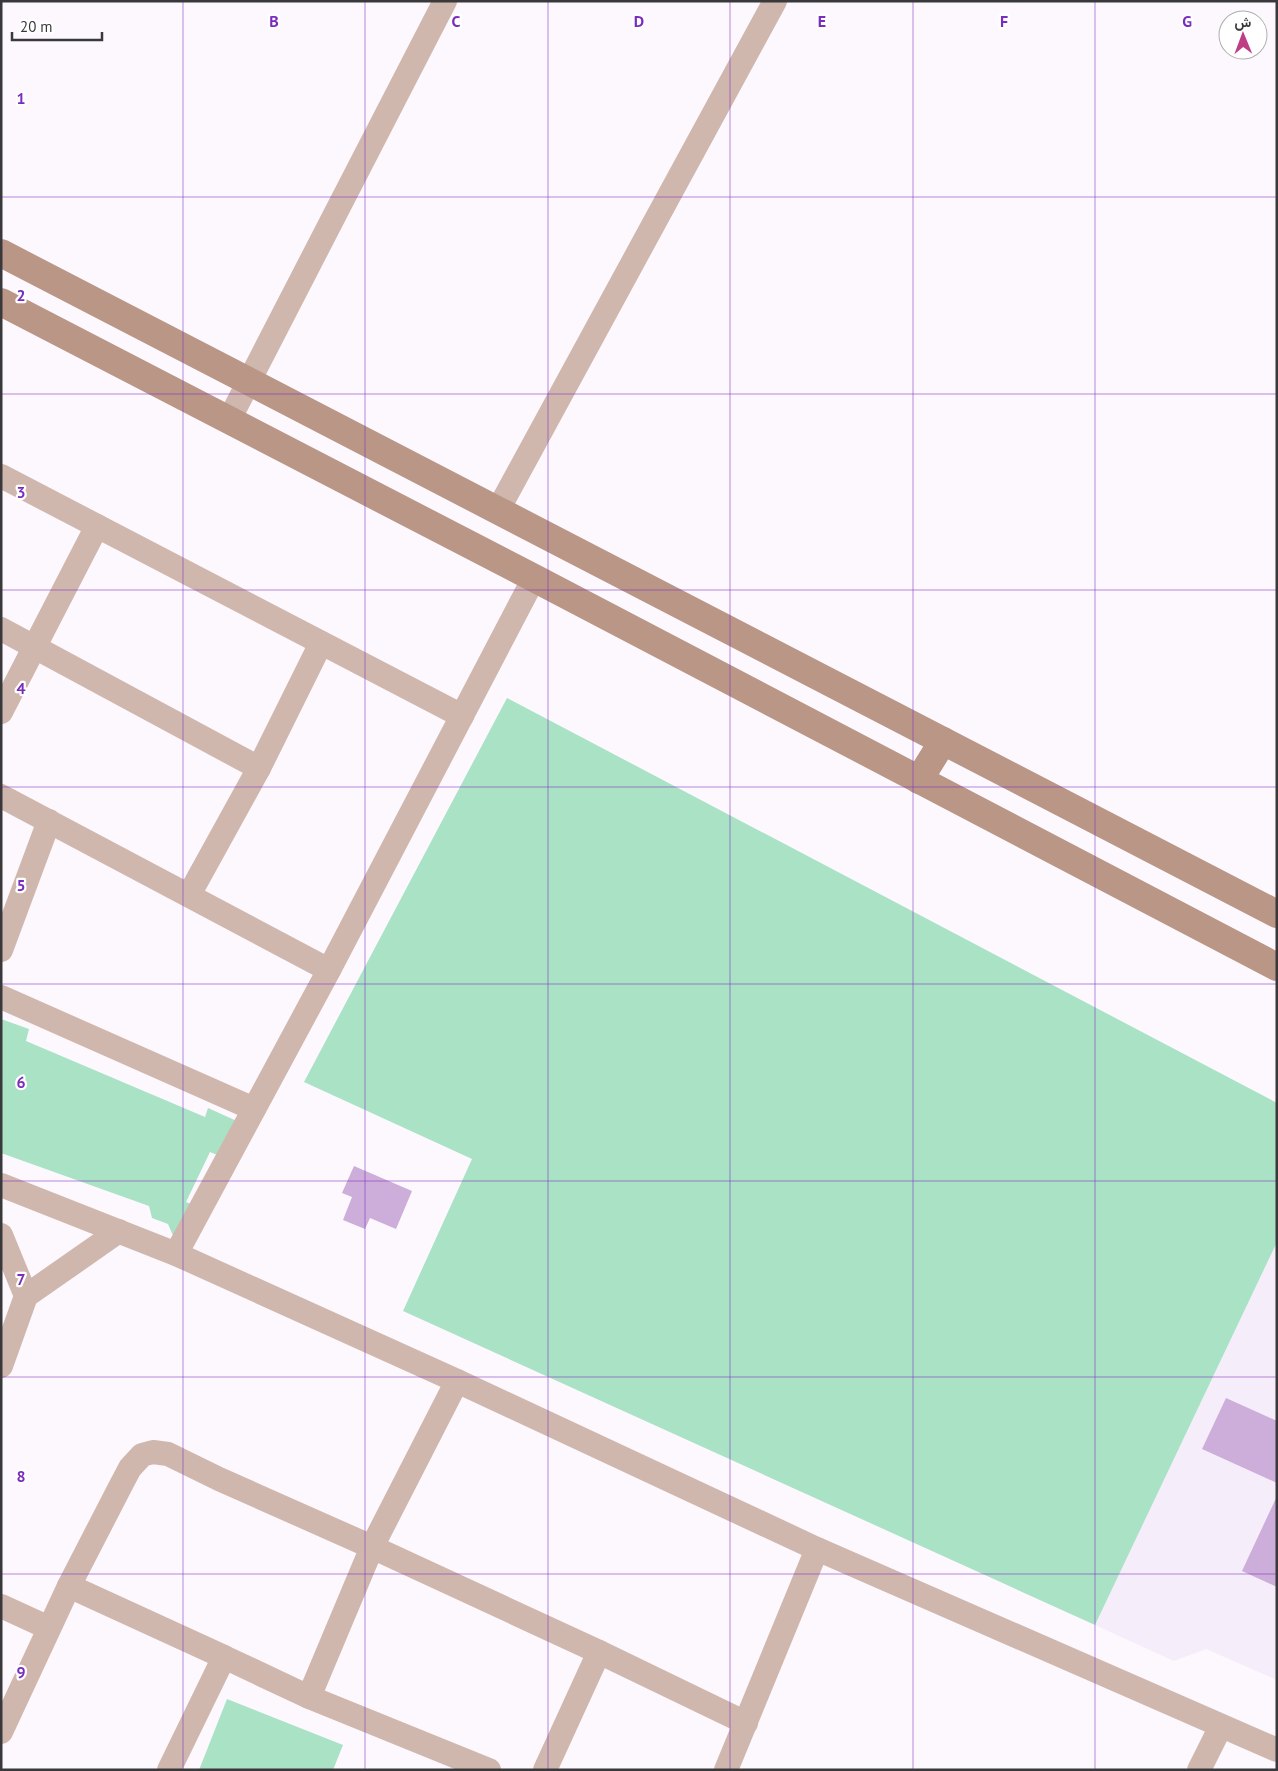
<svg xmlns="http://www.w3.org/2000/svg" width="1278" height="1771" viewBox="0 0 1278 1771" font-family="'PT Sans',Vazirmatn,sans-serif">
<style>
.built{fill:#f6edfa}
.green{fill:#aae2c6}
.building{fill:#cdadd9}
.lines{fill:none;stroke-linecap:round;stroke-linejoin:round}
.minor{stroke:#d0b7ad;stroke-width:24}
.secondary{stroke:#ba9687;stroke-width:28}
.grid{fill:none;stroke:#7b2cbf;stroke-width:1;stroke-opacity:0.55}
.grid-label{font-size:16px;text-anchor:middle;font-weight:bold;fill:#7b2cbf;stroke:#fff;stroke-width:4.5;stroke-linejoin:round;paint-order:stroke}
</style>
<rect width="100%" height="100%" fill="#fcf8fe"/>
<polygon class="built" points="1277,1242 1277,1680 1206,1649 1174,1661 1095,1625"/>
<g class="green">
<polygon points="507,698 1277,1103 1277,1242 1095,1625 403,1311 472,1159 304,1082"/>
<polygon points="1,1019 29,1029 26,1041 205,1117 208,1108 239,1122 222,1157 210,1152 186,1202 196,1206 178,1247 168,1224 152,1218 149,1206 1,1153"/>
<polygon points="227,1699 343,1745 333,1770 199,1770"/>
</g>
<g class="building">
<polygon points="354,1166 412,1191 396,1229 370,1218 365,1229 343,1220 352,1197 342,1193"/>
<polygon points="1226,1398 1277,1421 1277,1483 1202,1449"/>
<polygon points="1277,1496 1277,1587 1242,1571"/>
</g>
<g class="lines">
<g class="minor">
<polyline points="229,420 445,1"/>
<polyline points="1,476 462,716"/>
<polyline points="498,510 775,1"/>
<polyline points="1,629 259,768"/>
<polyline points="1,712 97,526"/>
<polyline points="1,796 329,970"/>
<polyline points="189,895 259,768 321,643"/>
<polyline points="1,950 49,821"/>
<polyline points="1,997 254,1109"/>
<polyline points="1,1185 176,1254 457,1381 817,1549 1277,1750"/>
<polyline points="1,1235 26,1296"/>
<polyline points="176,1254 329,970 534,578"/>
<polyline points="1,1366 26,1296 119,1231"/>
<polyline points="69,1586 224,1657"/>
<polyline points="1,1606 49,1628"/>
<polyline points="309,1697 489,1770"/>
<polyline points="1,1732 69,1586 120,1487 130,1468 142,1455 153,1452 168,1454 219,1479 372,1547 599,1652 746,1723"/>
<polyline points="169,1770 224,1657 309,1697 372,1547 457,1381"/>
<polyline points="545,1770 599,1652"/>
<polyline points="726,1770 817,1549"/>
<polyline points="1199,1770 1221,1726"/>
</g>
<g class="secondary">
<polyline points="1,253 1277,914"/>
<polyline points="1,302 534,578 1277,967"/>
<polyline points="919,780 943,741"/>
</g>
</g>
<path class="grid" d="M183,1V1770M365,1V1770M548,1V1770M730,1V1770M913,1V1770M1095,1V1770M1,197H1277M1,394H1277M1,590H1277M1,787H1277M1,984H1277M1,1181H1277M1,1377H1277M1,1574H1277"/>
<g class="grid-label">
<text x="274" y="27">B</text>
<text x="456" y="27">C</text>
<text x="639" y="27">D</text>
<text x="822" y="27">E</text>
<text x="1004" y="27">F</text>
<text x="1187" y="27">G</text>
<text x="21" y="104">1</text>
<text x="21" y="301">2</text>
<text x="21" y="498">3</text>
<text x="21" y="694">4</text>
<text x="21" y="891">5</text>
<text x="21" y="1088">6</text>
<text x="21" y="1285">7</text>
<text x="21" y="1482">8</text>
<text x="21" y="1678">9</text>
</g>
<rect width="1278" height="1771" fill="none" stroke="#39383a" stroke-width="5"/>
<g transform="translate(1243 35) rotate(359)"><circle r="24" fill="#ffffff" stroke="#b0afb0"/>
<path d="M0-4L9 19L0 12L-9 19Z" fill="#bf3d85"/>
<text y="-8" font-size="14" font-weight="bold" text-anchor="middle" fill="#39383a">ش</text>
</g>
<path d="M12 32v8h90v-8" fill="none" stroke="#39383a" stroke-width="2.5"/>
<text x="20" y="32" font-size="15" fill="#39383a" stroke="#ffffff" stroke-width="4" paint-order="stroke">20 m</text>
</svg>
